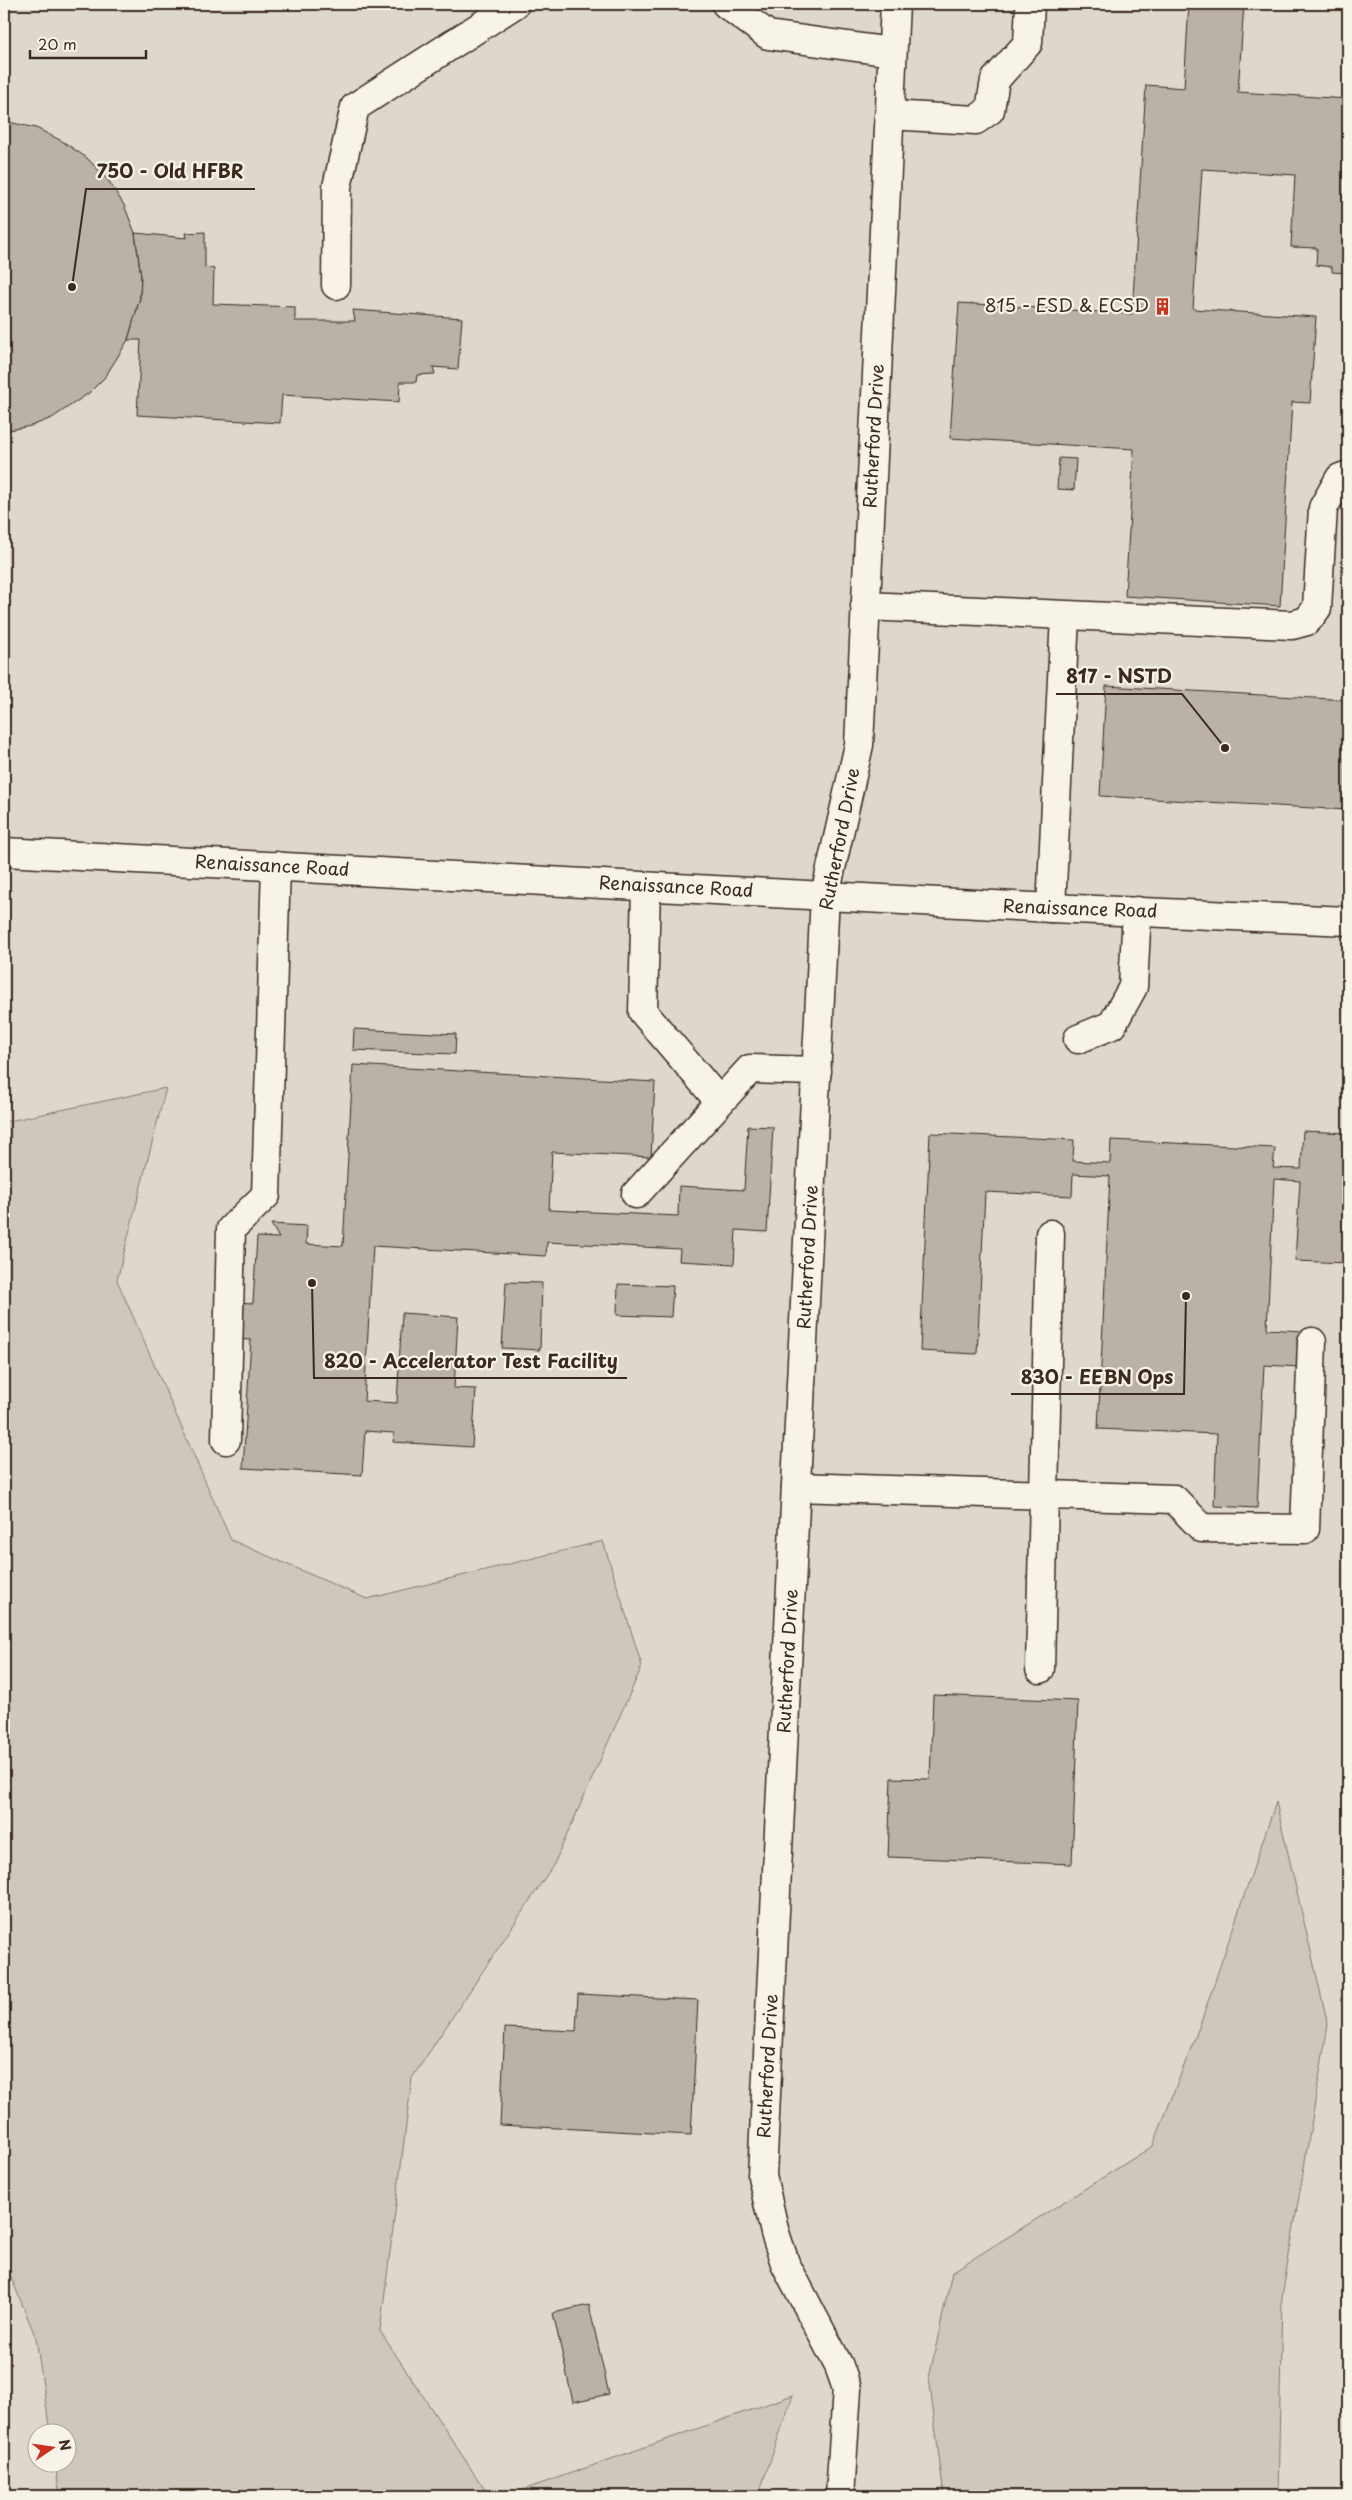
<svg xmlns="http://www.w3.org/2000/svg" width="1352" height="2500" viewBox="0 0 1352 2500" font-family="'Playpen Sans',sans-serif">
<style>
.built{fill:#ddd7cc;fill-rule:evenodd}
.green{fill:#cec8bc;stroke:#84796d}
.building{fill:#bab2a7;stroke:#3b2a1e}
.lines{fill:none;stroke-linecap:round;stroke-linejoin:round}
.minor-casing{stroke:#3b2a1e;stroke-width:31}
.minor{stroke:#f7f3e8;stroke-width:28}
.labels{text-anchor:middle;stroke-width:4.5;stroke-linejoin:round;paint-order:stroke}
.poi-label{font-size:18px;fill:#3b2a1e;stroke:#f7f3e8;text-anchor:end}
.street-label{font-size:18px;fill:#3b2a1e;stroke:#f7f3e8}
.leader{fill:none;stroke:#3b2a1e;stroke-width:2}
.callout-dot{fill:#3b2a1e;stroke:#f7f3e8;stroke-width:2}
.callout-label{font-size:19px;text-anchor:middle;font-weight:bold;fill:#3b2a1e;stroke:#f7f3e8;stroke-width:4.5;stroke-linejoin:round;paint-order:stroke}
</style>
<rect width="100%" height="100%" fill="#ece7dc"/>
<filter id="ink" filterUnits="userSpaceOnUse"><feTurbulence type="fractalNoise" baseFrequency=".02" numOctaves="2"/><feDisplacementMap in="SourceGraphic" scale="10" xChannelSelector="R" yChannelSelector="G"/><feConvolveMatrix kernelMatrix="1 2 1 2 8 2 1 2 1" color-interpolation-filters="sRGB"/></filter>
<g filter="url(#ink)">
<path class="built" d="M4,4H1348V2496H4ZM38,2432H68V2462H38Z"/>
<g class="green">
<polygon points="166,1088 117,1280 231,1540 367,1599 603,1541 642,1666 554,1864 412,2078 380,2331 489,2496 60,2496 55,2463 68,2462 68,2432 50,2432 36,2338 4,2260 4,1122"/>
<polygon points="1276,1802 1328,2025 1282,2297 1278,2496 944,2496 929,2378 952,2272 1153,2146 1201,2022"/>
<polygon points="793,2395 758,2496 506,2496"/>
</g>
<g class="building">
<polygon points="1189,4 1244,4 1238,92 1348,99 1348,273 1332,272 1332,267 1316,265 1317,248 1291,247 1295,175 1202,169 1193,309 1316,317 1310,403 1292,402 1280,606 1125,596 1134,449 950,438 959,303 1132,314 1146,85 1184,88"/>
<polygon points="4,121 36,128 62,141 87,158 108,180 124,205 135,233 141,276 140,298 128,340 105,377 89,393 52,418 31,426 4,431"/>
<polygon points="205,232 205,267 214,269 213,304 295,307 295,321 355,321 353,310 462,318 458,369 433,367 435,374 417,375 416,382 400,382 399,402 282,395 280,423 137,415 141,340 128,340 140,298 141,276 135,233 187,238 186,233"/>
<polygon points="1059,458 1076,459 1074,490 1057,489"/>
<polygon points="1106,686 1348,700 1348,810 1100,796"/>
<polygon points="354,1029 456,1034 455,1054 353,1050"/>
<polygon points="353,1065 655,1082 651,1157 552,1152 549,1210 678,1216 679,1186 744,1190 748,1126 773,1127 767,1232 736,1230 734,1264 679,1261 680,1249 547,1242 546,1256 373,1246 364,1401 397,1403 402,1313 458,1317 454,1388 476,1389 472,1447 393,1442 394,1433 365,1431 362,1475 243,1468 251,1340 235,1339 237,1302 253,1303 257,1237 279,1238 271,1224 307,1226 306,1244 343,1246"/>
<polygon points="1303,1131 1348,1133 1348,1263 1295,1261 1300,1181 1274,1179 1267,1329 1302,1331 1300,1367 1264,1365 1257,1508 1214,1506 1217,1434 1098,1429 1110,1176 1073,1174 1072,1196 985,1192 977,1354 920,1351 930,1133 1074,1140 1073,1161 1110,1163 1111,1140 1275,1148 1273,1168 1301,1169"/>
<polygon points="506,1282 542,1283 540,1350 502,1348"/>
<polygon points="618,1284 673,1286 671,1317 617,1315"/>
<polygon points="933,1695 1078,1701 1072,1864 888,1857 891,1778 930,1779"/>
<polygon points="578,1994 698,2000 691,2135 500,2125 505,2028 576,2031"/>
<polygon points="589,2305 609,2394 573,2402 553,2313"/>
</g>
<g class="lines">
<defs>
<g id="minor">
<polyline points="726,4 768,35 892,52"/>
<polyline points="889,115 976,120 990,110 995,80 1028,43 1030,4"/>
<polyline points="336,285 337,187 355,107 515,4"/>
<polyline points="865,606 1292,625 1307,621 1317,608 1323,508 1340,478 1348,475"/>
<polyline points="4,852 1051,908 1348,921"/>
<polyline points="646,886 643,1012 719,1101"/>
<polyline points="1051,908 1065,616"/>
<polyline points="1078,1039 1112,1025 1133,987 1137,911"/>
<polyline points="636,1194 750,1069 817,1071"/>
<polyline points="226,1440 231,1229 266,1195 276,866"/>
<polyline points="796,1487 1174,1499 1202,1528 1305,1529 1312,1342"/>
<polyline points="1040,1669 1050,1234"/>
<polyline points="840,2496 847,2389 839,2366 785,2263 775,2233 762,2176 825,895 859,745 895,4"/>
</g>
</defs>
<use href="#minor" class="minor-casing"/>
<use href="#minor" class="minor"/>
</g>
</g>
<defs>
<symbol id="building-bare" viewBox="-9 -9 18 18"><path d="M-4-6H4V6H1V3H-1V6H-4ZM-2.5-4.3h1.7v1.8h-1.7ZM.8-4.3h1.7v1.8H.8ZM-2.5-1h1.7V.8h-1.7ZM.8-1h1.7V.8H.8Z" fill="#c8321e" stroke="#f7f3e8" stroke-width="2.5" paint-order="stroke"/></symbol>
</defs>
<g fill-rule="evenodd">
<use href="#building-bare" x="1150" y="294" width="25" height="25"/>
</g>
<g class="labels">
<g class="poi-label">
<text x="1149" y="312">815 - ESD &amp; ECSD</text>
</g>
<g class="street-label">
<text transform="translate(874 436) rotate(-87)" y="6">Rutherford Drive</text>
<text transform="translate(840 839) rotate(-79)" y="6">Rutherford Drive</text>
<text transform="translate(272 866) rotate(3)" y="6">Renaissance Road</text>
<text transform="translate(676 887) rotate(3)" y="6">Renaissance Road</text>
<text transform="translate(1080 909) rotate(2)" y="6">Renaissance Road</text>
<text transform="translate(808 1257) rotate(-87)" y="6">Rutherford Drive</text>
<text transform="translate(788 1661) rotate(-87)" y="6">Rutherford Drive</text>
<text transform="translate(768 2066) rotate(-87)" y="6">Rutherford Drive</text>
</g>
</g>
<path class="leader" d="M72 287L86 189H255M1225 748L1182 694H1056M312 1283L314 1378H627M1186 1296L1184 1394H1011"/>
<g class="callout-dot">
<circle cx="72" cy="287" r="5"/>
<circle cx="1225" cy="748" r="5"/>
<circle cx="312" cy="1283" r="5"/>
<circle cx="1186" cy="1296" r="5"/>
</g>
<g class="callout-label">
<text x="170" y="178">750 - Old HFBR</text>
<text x="1119" y="683">817 - NSTD</text>
<text x="471" y="1368">820 - Accelerator Test Facility</text>
<text x="1097" y="1384">830 - EEBN Ops</text>
</g>
<rect width="1352" height="2500" fill="none" stroke="#f7f3e8" stroke-width="20"/>
<rect x="10" y="10" width="1332" height="2480" fill="none" stroke="#3b2a1e" stroke-width="2" filter="url(#ink)"/>
<g transform="translate(52 2448) rotate(77)"><circle r="24" fill="#f7f3e8" stroke="#aca397"/>
<path d="M0-4L9 19L0 12L-9 19Z" fill="#c8321e"/>
<text y="-8" font-size="14" font-weight="bold" text-anchor="middle" fill="#3b2a1e">N</text>
</g>
<path d="M30 50v8h116v-8" fill="none" stroke="#3b2a1e" stroke-width="2.5"/>
<text x="38" y="50" font-size="15" fill="#3b2a1e" stroke="#f7f3e8" stroke-width="4" paint-order="stroke">20 m</text>
</svg>
